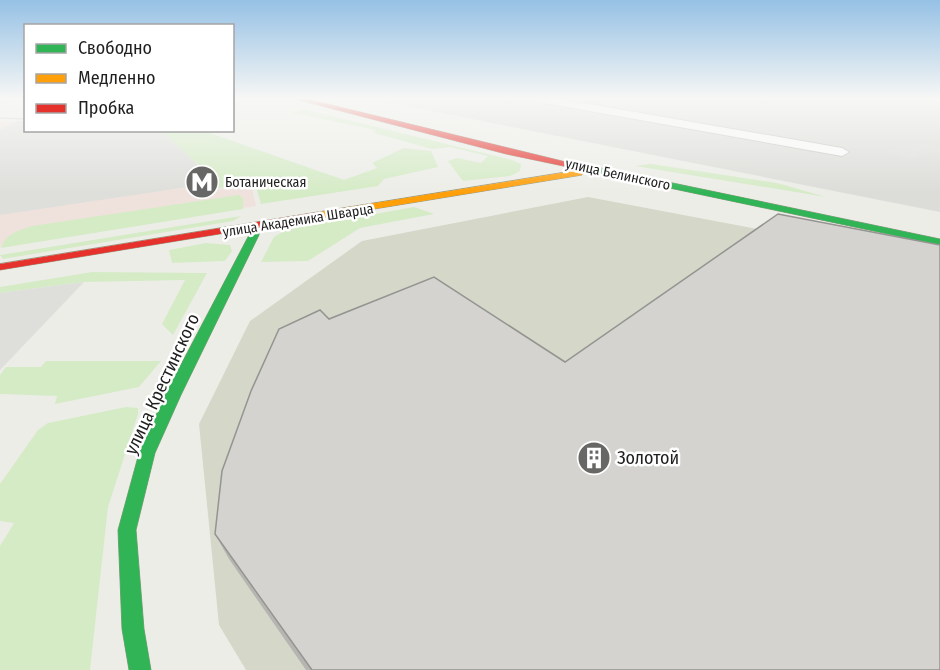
<svg xmlns="http://www.w3.org/2000/svg" width="940" height="670" viewBox="0 0 940 670" font-family="'Fira Sans Condensed',sans-serif">
<style>
.residential{fill:#dcdcd9}
.commercial{fill:#efe2dd}
.construction{fill:#d5d7c9}
.grass{fill:#d5ebc6}
.parking{fill:#dededb}
.lines{fill:none;stroke-linecap:round;stroke-linejoin:round}
.street-casing{stroke:#c6c6c4;stroke-width:2}
.fast-casing{stroke:#939880;stroke-width:1}
.slow-casing{stroke:#939880;stroke-width:1}
.jam-casing{stroke:#939880;stroke-width:1}
.street{fill:#fcfcfc;fill-rule:evenodd}
.fast{fill:#30b455;fill-rule:evenodd}
.slow{fill:#ff9f0a;fill-rule:evenodd}
.jam{fill:#e5322d;fill-rule:evenodd}
.tram{stroke:#cbcbca;stroke-width:1.5}
.wall{fill:#b6b5b2}
.building{fill:#d4d3cf;stroke:#949491;stroke-width:1.5}
.labels{text-anchor:middle;stroke-width:5;stroke-linejoin:round;paint-order:stroke}
.far-street-label{font-size:14px;fill:#1f1f1f;stroke:#fff}
.far-poi-label{font-size:14px;fill:#1f1f1f;stroke:#fff;text-anchor:start}
.near-street-label{font-size:18px;fill:#1f1f1f;stroke:#fff}
.near-poi-label{font-size:18px;fill:#1f1f1f;stroke:#fff;text-anchor:start}
</style>
<rect width="100%" height="100%" fill="#edede8"/>
<polygon class="residential" points="371,99 940,99 940,212"/>
<polygon class="commercial" points="0,121 25,122 26,130 196,166 192,187 203,191 251,185 256,206 0,247"/>
<polygon class="construction" points="588,197 858,248 940,670 246,670 219,625 199,424 250,321 362,241"/>
<g class="grass">
<polygon points="303,109 512,160 521,164 520,171 510,176 463,181 448,161 457,158 481,163 488,156 450,147 432,149 374,133 376,130 292,113"/>
<polygon points="162,131 204,131 344,180 377,168 372,163 404,148 431,151 438,167 384,179 378,186 261,204 255,183 204,190 194,186 198,165"/>
<polygon points="651,164 777,183 826,197 635,166"/>
<path d="M239,195L243,198V209L1,248C6,233 18,231 32,226Z"/>
<polygon points="414,207 434,214 360,228 308,261 261,262 274,237 286,230"/>
<polygon points="241,216 233,221 3,259 0,255"/>
<polygon points="206,243 230,245 232,251 225,261 172,263 169,250"/>
<polygon points="92,272 207,273 173,335 162,324 185,280 84,282 0,293 0,287"/>
<polygon points="46,361 161,361 139,387 55,404 57,396 0,394 0,375 6,367 41,367"/>
<polygon points="126,407 138,408 138,414 108,507 90,670 0,670 0,546 14,523 0,521 0,484 38,430 48,423"/>
</g>
<g class="parking">
<polygon points="17,121 25,121 26,130 162,131 198,165 194,186 0,215 0,130"/>
<polygon points="924,143 940,148 940,151 911,160 888,152"/>
<polygon points="84,282 0,370 0,293"/>
</g>
<g class="lines">
<defs>
<polygon id="street" points="533,99 560,99 842,148 849,152 842,156 539,102"/>
<g id="fast">
<polygon points="587,165 940,239 940,245 584,170 584,166"/>
<polygon points="253,224 258,227 259,235 181,395 155,453 136,530 144,629 151,670 129,670 122,629 118,530 139,453 165,395 249,235 248,227"/>
</g>
<polygon id="slow" points="579,170 582,171 582,175 319,218 314,215 319,212"/>
<g id="jam">
<polygon points="295,99 307,99 591,168 587,171 506,154"/>
<polygon points="319,212 323,213 323,217 0,270 0,264"/>
</g>
</defs>
<use href="#street" class="street-casing"/>
<use href="#fast" class="fast-casing"/>
<use href="#slow" class="slow-casing"/>
<use href="#jam" class="jam-casing"/>
<use href="#street" class="street"/>
<use href="#fast" class="fast"/>
<use href="#slow" class="slow"/>
<use href="#jam" class="jam"/>
<g class="tram">
<polyline points="0,101 15,99"/>
<polyline points="0,118 26,119"/>
</g>
</g>
<polygon class="wall" points="329,319 940,670 306,670 229,559 215,534"/>
<polygon class="building" points="778,214 940,245 940,670 312,670 215,534 222,471 251,391 279,329 320,310 329,319 434,277 565,362"/>
<linearGradient id="sky" x2="0" y2="1"><stop stop-color="#96c1e5"/><stop offset="0.51" stop-color="#f7f7f5"/><stop offset="1" stop-color="#f7f7f5" stop-opacity="0"/></linearGradient>
<rect width="940" height="193" fill="url(#sky)"/>
<defs>
<symbol id="metro-disc" viewBox="-11 -11 22 22"><circle r="9.5" fill="#676765" stroke="#fff"/><path d="M-5.5 5V-5H-3L0 0L3-5H5.5V5H3V-.5L0 4L-3-.5V5Z" fill="#fff"/></symbol>
<symbol id="building-disc" viewBox="-11 -11 22 22"><circle r="9.5" fill="#676765" stroke="#fff"/><path d="M-4-6H4V6H1V3H-1V6H-4ZM-2.5-4.3h1.7v1.8h-1.7ZM.8-4.3h1.7v1.8H.8ZM-2.5-1h1.7V.8h-1.7ZM.8-1h1.7V.8H.8Z" fill="#fff"/></symbol>
</defs>
<g fill-rule="evenodd">
<use href="#metro-disc" x="183" y="163" width="38" height="38"/>
<use href="#building-disc" x="575" y="439" width="38" height="38"/>
</g>
<g class="labels">
<g class="far-street-label">
<text transform="translate(618 174) rotate(12)" y="5">улица Белинского</text>
<text transform="translate(298 220) rotate(-9)" y="5">улица Академика Шварца</text>
</g>
<g class="far-poi-label">
<text x="225" y="187">Ботаническая</text>
</g>
<g class="near-street-label">
<text transform="translate(162 384) rotate(-65)" y="6">улица Крестинского</text>
</g>
<g class="near-poi-label">
<text x="617" y="464">Золотой</text>
</g>
</g>
<rect x="24" y="24" width="210" height="108" fill="#ffffff" stroke="#a5a5a5" stroke-width="1.5"/>
<rect x="36" y="44" width="30" height="9" fill="#30b455" stroke="#a5a5a5" stroke-width="1.5"/>
<text x="78" y="54" font-size="18" fill="#1f1f1f">Свободно</text>
<rect x="36" y="74" width="30" height="9" fill="#ff9f0a" stroke="#a5a5a5" stroke-width="1.5"/>
<text x="78" y="84" font-size="18" fill="#1f1f1f">Медленно</text>
<rect x="36" y="104" width="30" height="9" fill="#e5322d" stroke="#a5a5a5" stroke-width="1.5"/>
<text x="78" y="114" font-size="18" fill="#1f1f1f">Пробка</text>
</svg>
